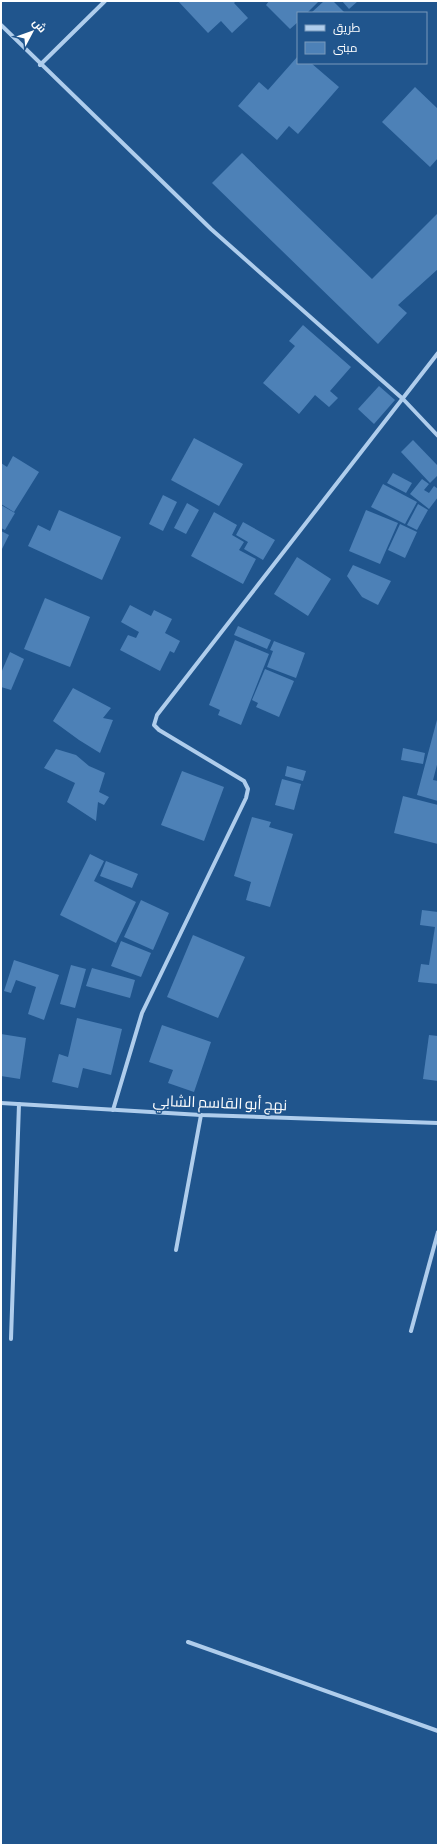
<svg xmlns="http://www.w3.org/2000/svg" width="439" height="1846" viewBox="0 0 439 1846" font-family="'Alegreya Sans',Cairo,sans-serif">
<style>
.building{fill:#4d81b7}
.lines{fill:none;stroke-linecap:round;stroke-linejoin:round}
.minor{stroke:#afcdec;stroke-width:4}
.labels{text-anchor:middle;stroke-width:3;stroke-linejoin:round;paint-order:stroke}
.street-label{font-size:15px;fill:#fff;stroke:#20558d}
</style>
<rect width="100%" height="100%" fill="#20558d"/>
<g class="building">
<polygon points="178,1 236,1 234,3 248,18 232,33 221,21 208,33"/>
<polygon points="269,1 319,1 307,13 298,13 298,22 290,29 266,5"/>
<polygon points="324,1 333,1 345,13 311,13"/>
<polygon points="342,1 358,1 349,9"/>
<polygon points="298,56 298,63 311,63 339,87 298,134 289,126 277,140 238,106 259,82 268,90"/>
<polygon points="415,87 438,109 438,158 430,167 382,122"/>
<polygon points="242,153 372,279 438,213 438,269 398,305 407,313 378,344 212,183"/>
<polygon points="303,325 351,367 330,391 338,398 329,407 315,395 299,414 263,383 295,346 289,341"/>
<polygon points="379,386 395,400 374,424 358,409"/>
<polygon points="194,438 243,464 219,506 171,480"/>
<polygon points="413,440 438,466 438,475 430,483 401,452"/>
<polygon points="13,456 39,472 14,512 1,504 1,463 7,467"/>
<polygon points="393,473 412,483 406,493 387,483"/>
<polygon points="422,479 429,484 424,490 429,493 434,486 438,489 438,497 429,509 410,494"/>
<polygon points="383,484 417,502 405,524 371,507"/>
<polygon points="163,495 177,502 163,531 149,524"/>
<polygon points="187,503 199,510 186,534 174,528"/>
<polygon points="418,504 428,510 417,530 407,525"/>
<polygon points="1,505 15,513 5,530 1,528"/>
<polygon points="59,510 121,537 102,580 28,546 38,525 50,531"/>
<polygon points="366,510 398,523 380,564 349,551"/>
<polygon points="214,512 237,525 232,535 244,542 239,550 256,559 243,584 191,556"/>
<polygon points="243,522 275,540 263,560 244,549 248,542 236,535"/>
<polygon points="400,524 417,532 405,558 388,550"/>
<polygon points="1,531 9,535 1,551"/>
<polygon points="297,557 331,579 308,616 274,594"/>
<polygon points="353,565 391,581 378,605 362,597 347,576"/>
<polygon points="45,598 90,617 70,667 24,649"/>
<polygon points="130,605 151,616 154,610 172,619 165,633 180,641 174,653 170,651 160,671 120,650 128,635 136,638 139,632 121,622"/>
<polygon points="238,626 271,640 267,649 234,635"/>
<polygon points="235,640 269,654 241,725 218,715 220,710 209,705"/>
<polygon points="274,641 305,653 296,678 267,667 273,651 270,650"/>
<polygon points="10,652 24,659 11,690 1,687 1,673"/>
<polygon points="265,669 294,681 279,717 256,707 258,703 252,700"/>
<polygon points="73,688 111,708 103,718 113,720 100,753 79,740 53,721"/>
<polygon points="438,716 438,761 433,780 438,781 438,801 417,795"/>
<polygon points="403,748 425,753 423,764 401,760"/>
<polygon points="56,749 76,755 89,766 105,773 99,792 109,797 104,805 98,802 96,821 67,802 75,783 44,768"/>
<polygon points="287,766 306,771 303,781 285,776"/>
<polygon points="182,771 224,787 204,841 161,825"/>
<polygon points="282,779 301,784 294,810 275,805"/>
<polygon points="403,796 438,805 438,844 394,833"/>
<polygon points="252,817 271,822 269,827 293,834 270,907 246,900 251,882 234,876"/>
<polygon points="90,854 104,861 94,881 136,902 116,943 60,915"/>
<polygon points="106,861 138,874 132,888 100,876"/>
<polygon points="141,900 169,913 153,950 124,937"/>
<polygon points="422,910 438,912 438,984 418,982 421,964 429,965 435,927 420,925"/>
<polygon points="193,935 245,957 218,1018 167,997"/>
<polygon points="121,941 151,953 141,977 111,966"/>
<polygon points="14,960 59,975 44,1020 28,1014 36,987 16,980 11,993 4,991"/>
<polygon points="71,965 86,969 75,1008 60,1004"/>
<polygon points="92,968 135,980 130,998 86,986"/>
<polygon points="77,1018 122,1029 111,1075 83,1068 78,1088 52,1082 59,1054 68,1057"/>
<polygon points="162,1025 211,1042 194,1092 168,1083 173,1070 149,1062"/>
<polygon points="1,1034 26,1038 20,1079 1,1076"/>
<polygon points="429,1035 438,1036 438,1081 423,1079"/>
</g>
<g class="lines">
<g class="minor">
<polyline points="1,25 211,229 403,399 438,436"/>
<polyline points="40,65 105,1"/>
<polyline points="1,1103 201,1115 438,1123"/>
<polyline points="113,1110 142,1013 246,798 248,789 244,781 159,730 154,725 157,715 438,353"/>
<polyline points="176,1250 201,1115"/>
<polyline points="411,1331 438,1232"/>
<polyline points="11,1339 19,1104"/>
<polyline points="188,1642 438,1731"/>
</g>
</g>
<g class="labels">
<g class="street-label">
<text transform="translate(220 1103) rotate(2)" y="5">نهج أبو القاسم الشابي</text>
</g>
</g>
<rect width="439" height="1846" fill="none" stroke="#ffffff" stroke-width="4"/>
<rect x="297" y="12" width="130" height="52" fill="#20558d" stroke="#7999bb"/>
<rect x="305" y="25" width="20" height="6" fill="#afcdec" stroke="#7999bb"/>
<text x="333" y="32" font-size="12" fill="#ffffff">طريق</text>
<rect x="305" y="42" width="20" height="12" fill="#4d81b7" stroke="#7999bb"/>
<text x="333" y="52" font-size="12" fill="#ffffff">مبنى</text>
<g transform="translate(32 32) rotate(49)" stroke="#20558d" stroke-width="3" paint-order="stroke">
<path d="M0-3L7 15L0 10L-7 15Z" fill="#ffffff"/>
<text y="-6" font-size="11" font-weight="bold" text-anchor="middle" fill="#ffffff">ش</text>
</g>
</svg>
